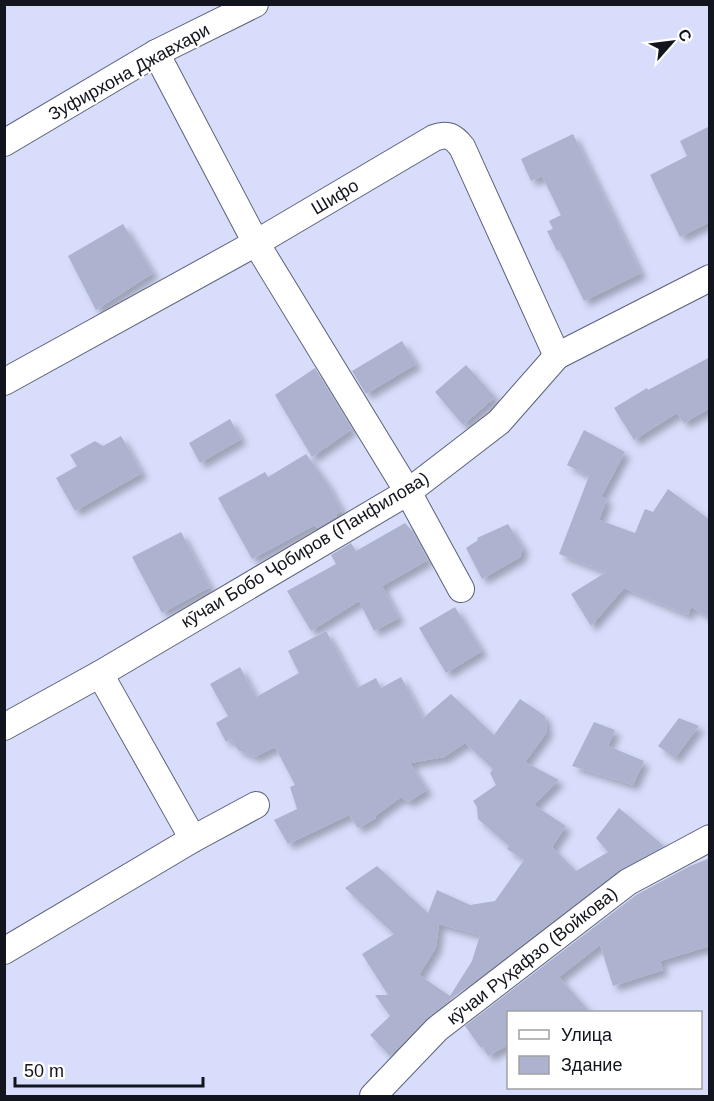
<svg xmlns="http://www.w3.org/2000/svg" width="714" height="1101" viewBox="0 0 714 1101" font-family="Helvetica,sans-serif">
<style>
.building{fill:#adb3ce;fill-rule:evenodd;filter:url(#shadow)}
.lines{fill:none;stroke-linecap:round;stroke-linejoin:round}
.minor-casing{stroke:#5c617a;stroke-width:28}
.minor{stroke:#fff;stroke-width:26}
.labels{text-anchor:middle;stroke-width:4.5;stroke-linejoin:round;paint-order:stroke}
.street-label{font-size:18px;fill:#12141e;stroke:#fff}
</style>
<defs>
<filter id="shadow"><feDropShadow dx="5.5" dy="5.5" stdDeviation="3" flood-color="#0004"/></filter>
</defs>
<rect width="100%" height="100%" fill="#d7ddfa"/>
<g class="building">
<polygon points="710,126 710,222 680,237 650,175 687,156 680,141"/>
<polygon points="573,134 641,273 584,301 559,250 557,251 547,231 553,229 549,221 561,215 542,176 531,181 521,159"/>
<polygon points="123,224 153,273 96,310 68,256"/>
<polygon points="402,341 416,364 366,394 352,371"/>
<polygon points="710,357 710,408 684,423 677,413 634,440 614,408 647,388 648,390"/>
<polygon points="466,365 495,397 463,425 435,392"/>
<polygon points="315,368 352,429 312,457 275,395"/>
<polygon points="230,419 241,439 200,463 189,443"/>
<polygon points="584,430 625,452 601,497 607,499 599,520 635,533 645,509 653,512 668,489 710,520 710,617 691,607 688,615 624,588 591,626 571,594 606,572 559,554 589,476 567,465"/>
<polygon points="121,436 142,473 75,511 56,478 77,466 70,455 95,441 103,446"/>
<polygon points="306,454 327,483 342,511 336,514 337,516 317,528 315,525 313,526 252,559 218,498 265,472 268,477"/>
<polygon points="405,523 413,532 428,560 382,586 399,618 374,631 359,601 311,631 287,591 336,564 331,555 351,543 356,551"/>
<polygon points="508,524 523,548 520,557 482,579 466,548 478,540 477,538"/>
<polygon points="181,532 210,587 162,613 132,557"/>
<polygon points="455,607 482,651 446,673 419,628"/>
<path d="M326,631L357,688L376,678L381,688L401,677L423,718L451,694L494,735L520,699L545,716L547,732L525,762L559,780L534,805L566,826L552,847L576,871L608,852L596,838L619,808L664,846L619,870L428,1017L390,1056L370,1035L390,1016L375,995H388L362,954L394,934L345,888L377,866L428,913L437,890L470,905L495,901L524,860L507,849L509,846L478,819L477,807L473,801L496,785L490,773L493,769L465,743L444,757L410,763L427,790L408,802L401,797L375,816L376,818L358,828L349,815L288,844L274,820L297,809L290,787L295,785L275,747L255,757L238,750L231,739L226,742L216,723L228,716L210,684L240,667L256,697L299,673L288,651ZM439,924L480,935L472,961L450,996L419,975L436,947Z"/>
<polygon points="679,718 699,726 675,758 658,746"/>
<polygon points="594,722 615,730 608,746 644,761 633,785 572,766"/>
<polygon points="710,858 710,946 660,961 663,970 613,986 600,945 559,977 590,1012 508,1012 508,1045 488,1056 483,1047 481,1048 465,1026 636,895 690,866"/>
</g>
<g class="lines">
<defs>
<g id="minor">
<polyline points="156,53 256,243 408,492 461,589"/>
<polyline points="4,143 156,53 255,4"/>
<path d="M4,382L256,243L434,138C448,133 453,136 462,147L557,356"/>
<polyline points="100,674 193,839"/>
<polyline points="4,727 100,674 408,492 499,422 557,356 710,278"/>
<polyline points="4,951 193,839 256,805"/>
<polyline points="373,1096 437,1029 628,882 710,838"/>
</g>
</defs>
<use href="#minor" class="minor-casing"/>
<use href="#minor" class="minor"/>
</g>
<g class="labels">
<g class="street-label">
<text transform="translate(129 72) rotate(-29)" y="6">Зуфирхона Джавхари</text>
<text transform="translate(335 197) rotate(-31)" y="6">Шифо</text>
<text transform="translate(305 550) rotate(-31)" y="6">кӯчаи Бобо Ҷобиров (Панфилова)</text>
<text transform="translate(532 956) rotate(-38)" y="6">кӯчаи Руҳафзо (Войкова)</text>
</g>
</g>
<rect width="714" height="1101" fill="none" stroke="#12141e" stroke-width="12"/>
<rect x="507" y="1011" width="195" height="78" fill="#ffffff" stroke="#a0a1a5" stroke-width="1.5"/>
<rect x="519" y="1030" width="30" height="9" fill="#ffffff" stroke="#a0a1a5" stroke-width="1.5"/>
<text x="561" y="1041" font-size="18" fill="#12141e">Улица</text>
<rect x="519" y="1056" width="30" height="18" fill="#adb3ce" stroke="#a0a1a5" stroke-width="1.5"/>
<text x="561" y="1071" font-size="18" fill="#12141e">Здание</text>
<g transform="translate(672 42) rotate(62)" stroke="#ffffff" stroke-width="4.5" paint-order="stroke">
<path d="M0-4.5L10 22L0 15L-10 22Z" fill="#12141e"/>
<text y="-9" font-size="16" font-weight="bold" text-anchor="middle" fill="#12141e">С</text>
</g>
<path d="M15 1077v9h188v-9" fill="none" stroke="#12141e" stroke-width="3"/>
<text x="24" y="1077" font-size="18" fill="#12141e" stroke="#ffffff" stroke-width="4.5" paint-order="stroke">50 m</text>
</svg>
